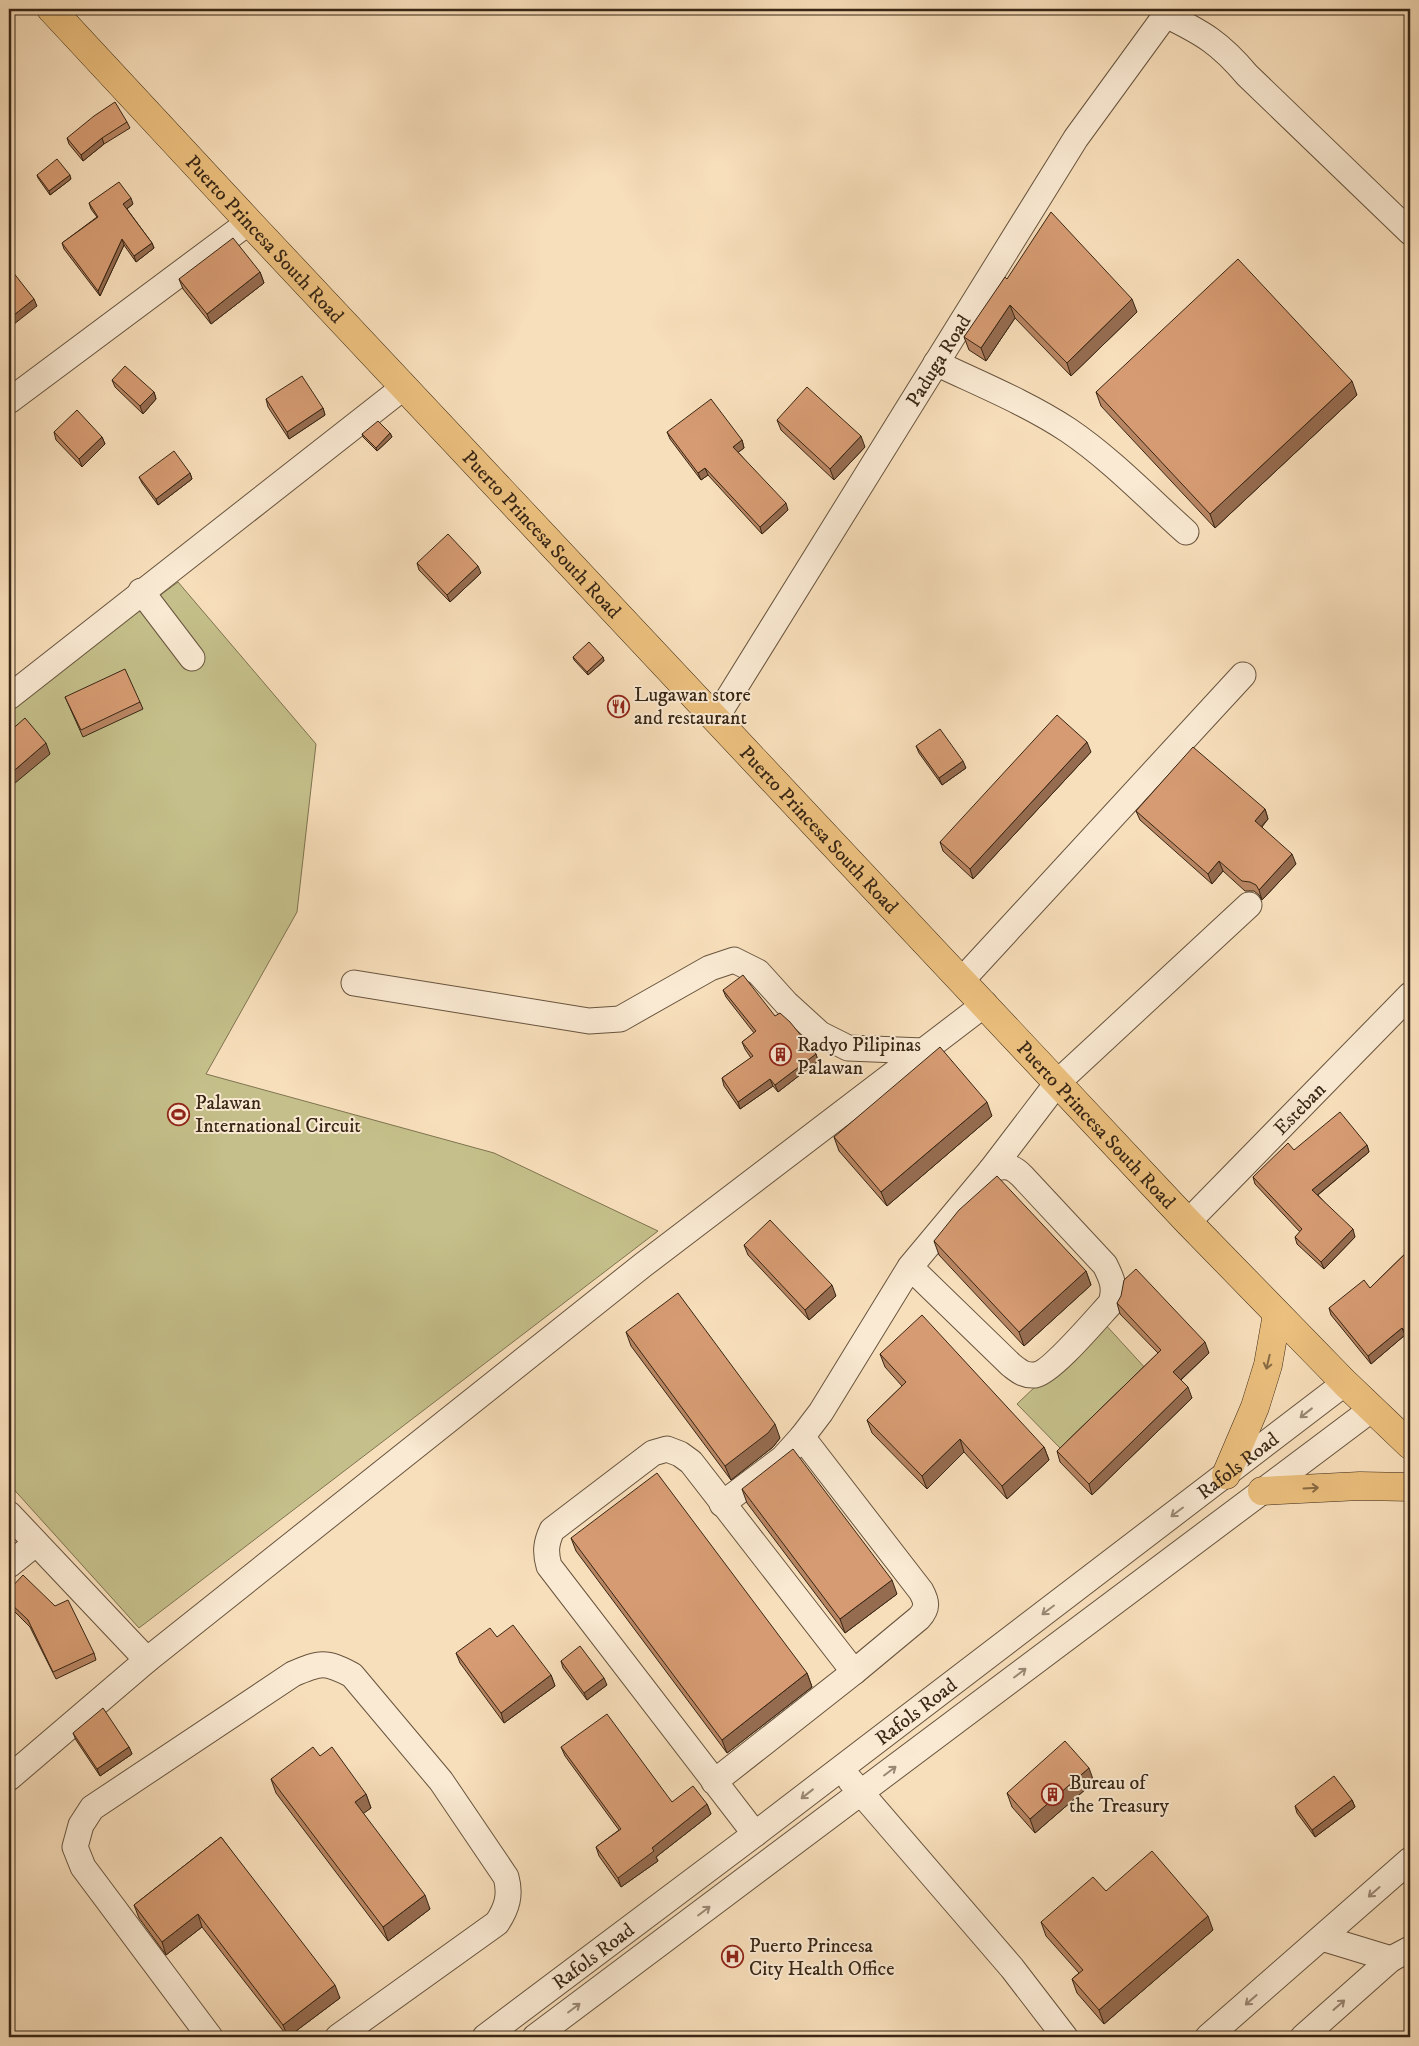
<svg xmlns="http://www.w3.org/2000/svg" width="1419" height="2046" viewBox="0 0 1419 2046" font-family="'IM FELL DW Pica',serif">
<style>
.green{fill:#c5c08b;stroke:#7e7350}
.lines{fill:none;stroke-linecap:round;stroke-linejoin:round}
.minor-casing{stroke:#68543e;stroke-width:27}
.major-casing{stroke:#382615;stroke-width:29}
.minor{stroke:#faead3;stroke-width:25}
.major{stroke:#ecc07e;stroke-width:28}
.wall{fill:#b88562;stroke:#382615}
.shaded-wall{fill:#966c50;stroke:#382615}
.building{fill:#d69b72;stroke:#382615}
.oneway{stroke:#896b44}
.oneway2{stroke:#998874}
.labels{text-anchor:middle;stroke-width:4;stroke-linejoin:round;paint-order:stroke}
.street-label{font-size:20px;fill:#382615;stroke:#faead3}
.poi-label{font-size:20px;fill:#382615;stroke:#faead3;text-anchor:start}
</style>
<rect width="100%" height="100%" fill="#f8dfbb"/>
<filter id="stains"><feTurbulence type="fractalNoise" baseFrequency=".004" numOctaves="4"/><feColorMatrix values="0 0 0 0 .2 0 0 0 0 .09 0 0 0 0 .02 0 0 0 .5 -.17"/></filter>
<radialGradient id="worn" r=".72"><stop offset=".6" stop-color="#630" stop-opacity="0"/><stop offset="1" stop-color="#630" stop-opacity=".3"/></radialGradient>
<g class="green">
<polygon points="178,582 316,744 297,912 206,1074 494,1153 658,1231 139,1628 9,1484 9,708"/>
<polygon points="1103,1322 1147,1370 1062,1450 1017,1404"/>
</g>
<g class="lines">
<defs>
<g id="minor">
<path d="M1166,15C1203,33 1220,43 1247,75L1410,232"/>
<path d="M936,363C980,384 1027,403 1068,430C1111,459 1148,498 1186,532"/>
<polyline points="9,401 249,222"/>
<polyline points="141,591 192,658"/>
<polyline points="9,697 404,387"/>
<path id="s1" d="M716,718L1076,138L1170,9"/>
<polyline points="962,980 1243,675"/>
<polyline points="354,983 589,1021 620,1019 710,968 734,960 758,972 786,1003 820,1034 848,1048 923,1051"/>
<polyline points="991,1170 1058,1082 1249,905"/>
<path id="s2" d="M1188,1222L1410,995"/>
<path d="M802,1437L921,1591C927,1602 928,1608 919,1618L854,1672"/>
<path d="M722,1504L783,1458L802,1437L821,1412L910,1267L991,1170C1004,1164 1012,1166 1022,1176L1105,1265C1112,1279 1116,1288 1111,1303C1098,1317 1051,1373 1035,1375C1024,1376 1019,1371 1011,1365L910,1267"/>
<polyline points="9,1514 147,1660"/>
<polyline points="9,1565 35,1544"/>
<polyline points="9,1778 147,1660 643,1265 985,1004"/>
<polyline points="850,1780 1012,1968 1065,2037"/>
<path d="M714,1782L854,1672L691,1462L680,1454L667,1449L653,1453L552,1530C546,1543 545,1552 549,1566L755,1834"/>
<polyline points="1322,1938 1391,1959"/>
<path d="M210,2037L83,1867L75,1847L81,1825L92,1808L293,1674C321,1662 325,1661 352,1675L441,1781L506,1877C511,1895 507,1908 497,1923L338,2037"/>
<path id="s3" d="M485,2037L755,1834L1345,1383"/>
<polyline points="535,2037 1372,1409"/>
<polyline points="1208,2037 1410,1860"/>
<polyline points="1303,2037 1391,1959 1410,1949"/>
</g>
<g id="major">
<path id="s4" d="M51,9L249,222L1188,1222L1345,1383L1410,1445"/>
<polyline points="1226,1475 1255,1407 1268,1365 1277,1314"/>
<polyline points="1262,1491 1360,1486 1410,1487"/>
</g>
</defs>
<use href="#minor" class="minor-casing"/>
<use href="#major" class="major-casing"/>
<use href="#minor" class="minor"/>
<use href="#major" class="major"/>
</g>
<g class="wall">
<polygon points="127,122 130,128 104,144 83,161 69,144 67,138"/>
<polygon points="37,175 71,179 50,195 38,178"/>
<polygon points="89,203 133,204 127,209 152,243 154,248 136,262 124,245 100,296 64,249 62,243 97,217 91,209"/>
<polygon points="260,272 264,283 211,324 183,289 179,279"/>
<polygon points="1007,279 1137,312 1071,376 1015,318 986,361 969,350 964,337"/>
<polygon points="112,380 154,392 156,399 143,414 115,387"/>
<polygon points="1096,392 1357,395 1215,528 1101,406"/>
<polygon points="266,399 323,408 325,415 289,439 268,407"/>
<polygon points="777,420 865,447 834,480 781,430"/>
<polygon points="54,432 102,437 105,444 82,467 56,440"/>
<polygon points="667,432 742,440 744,448 738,452 788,510 762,534 708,475 701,480 670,439"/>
<polygon points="390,433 392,437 377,451 363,437 362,434"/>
<polygon points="190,473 192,479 158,505 142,483 139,477"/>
<polygon points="417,563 481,573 450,602 419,570"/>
<polygon points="573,657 603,657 604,661 588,675 574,660"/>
<polygon points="65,697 140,702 143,709 83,737"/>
<polygon points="916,746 966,768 942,785 919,753"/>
<polygon points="1091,752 973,879 943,851 940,842"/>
<polygon points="1265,809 1268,819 1262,827 1296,864 1262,900 1259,895 1254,891 1245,891 1223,871 1212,884 1140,820 1136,811"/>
<polygon points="723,990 775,1016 816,1054 818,1061 778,1092 773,1086 740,1109 724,1086 722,1078 751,1058 745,1049 742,1042 754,1033 726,997"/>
<polygon points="992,1116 887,1206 839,1151 834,1137"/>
<polygon points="1367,1145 1369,1152 1318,1195 1355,1237 1324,1269 1297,1244 1295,1237 1300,1232 1255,1184 1253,1177 1294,1150"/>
<polygon points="934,1241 1086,1271 1091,1285 1024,1346 939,1255"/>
<polygon points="744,1245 836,1296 809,1320 748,1255"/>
<polygon points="1410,1249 1410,1341 1405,1335 1371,1364 1331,1315 1329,1308 1370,1288"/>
<polygon points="1117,1303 1209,1353 1181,1380 1192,1398 1092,1495 1060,1462 1057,1451 1158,1353 1120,1314"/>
<polygon points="626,1332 780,1438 773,1447 731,1480 631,1346"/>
<polygon points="880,1354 1044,1447 1049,1460 1007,1499 964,1452 927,1489 872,1433 867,1420 902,1386 885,1367"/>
<polygon points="742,1489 897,1594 845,1633 747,1503"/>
<polygon points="571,1538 807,1673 812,1687 727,1753 576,1551"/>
<polygon points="9,1590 94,1653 96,1660 56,1679 30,1627 9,1606"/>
<polygon points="456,1653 551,1675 555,1686 504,1723 460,1663"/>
<polygon points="561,1661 607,1685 587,1700 563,1668"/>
<polygon points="73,1733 129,1747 132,1754 100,1776 76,1740"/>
<polygon points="561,1747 672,1802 707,1804 711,1814 656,1857 658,1861 621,1887 599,1856 596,1847 619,1830 565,1756"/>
<polygon points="320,1756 366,1794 371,1808 363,1813 430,1909 388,1941 276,1793 271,1779"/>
<polygon points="1094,1782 1035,1833 1012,1807 1007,1793"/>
<polygon points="1352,1800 1355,1807 1315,1837 1297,1813 1295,1806"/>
<polygon points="221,1837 340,1998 288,2037 202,1927 166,1955 139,1918 134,1905"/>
<polygon points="1106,1891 1213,1930 1104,2024 1077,1993 1072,1979 1079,1973 1046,1936 1041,1922"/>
</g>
<g class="shaded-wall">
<polygon points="102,138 104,144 83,161 81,155"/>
<polygon points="70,175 71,179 50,195 49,191"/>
<polygon points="131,198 133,204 125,210 123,204"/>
<polygon points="122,239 124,245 100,296 98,291"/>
<polygon points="152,243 154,248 136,262 134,256"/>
<polygon points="260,272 264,283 211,324 207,314"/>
<polygon points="34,299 37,306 9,328 9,319"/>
<polygon points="1132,299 1137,312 1071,376 1067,363"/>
<polygon points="1010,305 1015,318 986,361 981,348"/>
<polygon points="1352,381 1357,395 1215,528 1210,514"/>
<polygon points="154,392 156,399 143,414 140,406"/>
<polygon points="323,408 325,415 289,439 287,432"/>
<polygon points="390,433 392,437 377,451 376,448"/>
<polygon points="861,436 865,447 834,480 830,469"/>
<polygon points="102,437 105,444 82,467 79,459"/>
<polygon points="742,440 744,448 736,454 733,447"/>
<polygon points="705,468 708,475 701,480 698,473"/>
<polygon points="190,473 192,479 158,505 156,499"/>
<polygon points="786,503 788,510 762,534 760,527"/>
<polygon points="478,566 481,573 450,602 447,595"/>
<polygon points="603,657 604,661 588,675 587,672"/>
<polygon points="1087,742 1091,752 973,879 970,869"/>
<polygon points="46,743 50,754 9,788 9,775"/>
<polygon points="963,761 966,768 942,785 939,778"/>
<polygon points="1265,809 1268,819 1258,830 1255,821"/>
<polygon points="1292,854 1296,864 1262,900 1259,890"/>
<polygon points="1219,861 1223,871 1212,884 1208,874"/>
<polygon points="816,1054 818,1061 778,1092 775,1085"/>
<polygon points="770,1079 773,1086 740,1109 738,1102"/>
<polygon points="987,1102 992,1116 887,1206 881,1192"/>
<polygon points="1367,1145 1369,1152 1315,1197 1312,1190"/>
<polygon points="1353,1229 1355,1237 1324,1269 1321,1262"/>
<polygon points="1086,1271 1091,1285 1024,1346 1019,1332"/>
<polygon points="832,1285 836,1296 809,1320 805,1310"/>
<polygon points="1402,1328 1405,1335 1371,1364 1368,1356"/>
<polygon points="1205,1342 1209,1353 1177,1383 1173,1372"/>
<polygon points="1188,1387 1192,1398 1092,1495 1089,1484"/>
<polygon points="775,1424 780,1438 773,1447 731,1480 725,1466"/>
<polygon points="960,1439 964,1452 927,1489 922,1476"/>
<polygon points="1044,1447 1049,1460 1007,1499 1002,1486"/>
<polygon points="892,1580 897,1594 845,1633 840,1619"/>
<polygon points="807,1673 812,1687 727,1753 722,1740"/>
<polygon points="551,1675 555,1686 504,1723 501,1713"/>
<polygon points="604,1678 607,1685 587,1700 584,1693"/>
<polygon points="129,1747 132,1754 100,1776 97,1769"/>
<polygon points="1089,1768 1094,1782 1035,1833 1030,1819"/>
<polygon points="366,1794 371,1808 360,1816 355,1802"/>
<polygon points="1352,1800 1355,1807 1315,1837 1312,1830"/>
<polygon points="707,1804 711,1814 656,1857 658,1861 621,1887 618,1878 652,1848"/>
<polygon points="425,1895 430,1909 388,1941 383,1927"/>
<polygon points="198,1914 202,1927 166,1955 162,1942"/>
<polygon points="1208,1916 1213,1930 1104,2024 1099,2010"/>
<polygon points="335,1985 340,1998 288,2037 283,2025"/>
</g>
<g class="building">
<polygon points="115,102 127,122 102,138 81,155 67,138 94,116"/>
<polygon points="57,159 70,175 49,191 37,175"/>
<polygon points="119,182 131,198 123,204 152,243 134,256 122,239 98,291 62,243 98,217 89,203"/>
<polygon points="1051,212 1132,299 1067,363 1010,305 981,348 964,337 1005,277 1007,279"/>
<polygon points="233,238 260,272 207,314 179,279"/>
<polygon points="1238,259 1352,381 1210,514 1096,392"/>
<polygon points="9,267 34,299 9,319"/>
<polygon points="125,366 154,392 140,406 112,380"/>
<polygon points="302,376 323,408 287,432 266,399"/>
<polygon points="807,387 861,436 830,469 777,420"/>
<polygon points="711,399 742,440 733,447 786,503 760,527 705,468 698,473 667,432"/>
<polygon points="77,410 102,437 79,459 54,432"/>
<polygon points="378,421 390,433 376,448 362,434"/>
<polygon points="174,451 190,473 156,499 139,477"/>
<polygon points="448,534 478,566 447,595 417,563"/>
<polygon points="589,642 603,657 587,672 573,657"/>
<polygon points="125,669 140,702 81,730 65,697"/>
<polygon points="1057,715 1087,742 970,869 940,842"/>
<polygon points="25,718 46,743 9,775 9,732"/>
<polygon points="940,729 963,761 939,778 916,746"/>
<polygon points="1193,747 1265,809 1255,821 1292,854 1259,890 1256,885 1250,882 1242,881 1219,861 1208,874 1136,811"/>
<polygon points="743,975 775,1016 780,1013 790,1022 816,1054 775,1085 770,1079 738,1102 722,1078 753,1056 742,1042 756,1031 723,990"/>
<polygon points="940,1047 987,1102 881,1192 834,1137"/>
<polygon points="1340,1112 1367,1145 1312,1190 1353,1229 1321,1262 1295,1237 1302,1229 1253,1177 1288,1143 1294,1150"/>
<polygon points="997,1176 1086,1271 1019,1332 934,1241 959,1210"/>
<polygon points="770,1220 832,1285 805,1310 744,1245"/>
<polygon points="1410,1249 1410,1337 1402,1328 1368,1356 1329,1308 1364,1280 1370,1288"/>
<polygon points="1136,1269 1205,1342 1173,1372 1188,1387 1089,1484 1057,1451 1161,1350 1117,1303 1121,1296 1124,1280"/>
<polygon points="678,1293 775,1424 768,1433 725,1466 626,1332"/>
<polygon points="922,1315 1044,1447 1002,1486 960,1439 922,1476 867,1420 906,1382 880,1354"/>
<polygon points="793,1449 892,1580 840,1619 742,1489"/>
<polygon points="657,1473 807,1673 722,1740 571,1538"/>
<polygon points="23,1575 55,1606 68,1600 94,1653 53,1672 28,1620 9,1602 9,1590"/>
<polygon points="513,1625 551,1675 501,1713 456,1653 490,1628 497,1637"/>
<polygon points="580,1646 604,1678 584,1693 561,1661"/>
<polygon points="103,1708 129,1747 97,1769 73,1733"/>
<polygon points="607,1714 672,1802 693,1786 707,1804 652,1848 654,1851 618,1878 596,1847 621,1829 561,1747"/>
<polygon points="1065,1741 1089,1768 1030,1819 1007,1793"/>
<polygon points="313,1747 320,1756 332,1747 366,1794 355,1802 425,1895 383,1927 271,1779"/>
<polygon points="1334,1776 1352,1800 1312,1830 1295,1806"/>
<polygon points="221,1837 335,1985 283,2025 198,1914 162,1942 134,1905"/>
<polygon points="1152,1851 1208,1916 1099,2010 1072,1979 1083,1970 1041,1922 1093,1877 1106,1891"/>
</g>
<defs><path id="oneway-shaft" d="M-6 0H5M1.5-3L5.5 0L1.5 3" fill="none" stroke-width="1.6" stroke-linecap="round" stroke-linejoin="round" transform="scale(1.25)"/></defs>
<g class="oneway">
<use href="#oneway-shaft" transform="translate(1268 1362) rotate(103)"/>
<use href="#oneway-shaft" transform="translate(1311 1488) rotate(-3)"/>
</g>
<g class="oneway2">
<use href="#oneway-shaft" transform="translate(1306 1413) rotate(142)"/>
<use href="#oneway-shaft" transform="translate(1177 1512) rotate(143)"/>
<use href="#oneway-shaft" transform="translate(1048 1610) rotate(143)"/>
<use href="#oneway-shaft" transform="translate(1020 1673) rotate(-37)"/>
<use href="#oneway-shaft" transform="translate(890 1771) rotate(-37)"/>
<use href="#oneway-shaft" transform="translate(807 1794) rotate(142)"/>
<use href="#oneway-shaft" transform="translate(1374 1892) rotate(139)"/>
<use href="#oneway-shaft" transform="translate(704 1911) rotate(-37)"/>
<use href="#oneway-shaft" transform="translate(1251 2000) rotate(139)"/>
<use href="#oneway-shaft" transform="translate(1339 2005) rotate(-41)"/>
<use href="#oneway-shaft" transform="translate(574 2008) rotate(-37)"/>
</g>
<defs>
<symbol id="restaurant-ring" viewBox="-11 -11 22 22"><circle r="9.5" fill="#faead3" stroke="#8f2418" stroke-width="1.5"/><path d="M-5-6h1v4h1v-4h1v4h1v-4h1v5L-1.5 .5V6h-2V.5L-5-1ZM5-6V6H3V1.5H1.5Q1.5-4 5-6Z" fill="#8f2418"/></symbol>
<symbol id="building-ring" viewBox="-11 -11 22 22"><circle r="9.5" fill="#faead3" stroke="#8f2418" stroke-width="1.5"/><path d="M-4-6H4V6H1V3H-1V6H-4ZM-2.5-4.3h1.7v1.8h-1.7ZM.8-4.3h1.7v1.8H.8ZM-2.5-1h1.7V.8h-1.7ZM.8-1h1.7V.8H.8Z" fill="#8f2418"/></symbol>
<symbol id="stadium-ring" viewBox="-11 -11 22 22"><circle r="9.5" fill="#faead3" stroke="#8f2418" stroke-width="1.5"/><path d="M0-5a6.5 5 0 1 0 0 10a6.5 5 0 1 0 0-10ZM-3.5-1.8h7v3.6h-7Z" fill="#8f2418"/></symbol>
<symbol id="hospital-ring" viewBox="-11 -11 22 22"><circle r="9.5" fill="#faead3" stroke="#8f2418" stroke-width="1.5"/><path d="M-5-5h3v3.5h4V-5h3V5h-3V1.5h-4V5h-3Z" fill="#8f2418"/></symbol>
</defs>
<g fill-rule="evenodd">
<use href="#restaurant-ring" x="606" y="694" width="25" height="25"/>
<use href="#building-ring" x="768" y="1042" width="25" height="25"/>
<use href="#stadium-ring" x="166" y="1102" width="25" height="25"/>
<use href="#building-ring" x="1040" y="1782" width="25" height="25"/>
<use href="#hospital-ring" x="720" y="1944" width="25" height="25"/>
</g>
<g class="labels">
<g class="street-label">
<text dy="7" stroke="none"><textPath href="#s4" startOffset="314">Puerto Princesa South Road</textPath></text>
<text dy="7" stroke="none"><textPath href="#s1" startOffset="421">Paduga Road</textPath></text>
<text dy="7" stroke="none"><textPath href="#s4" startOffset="719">Puerto Princesa South Road</textPath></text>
<text dy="7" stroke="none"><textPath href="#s4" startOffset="1124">Puerto Princesa South Road</textPath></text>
<text dy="7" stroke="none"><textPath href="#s2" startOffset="159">Esteban</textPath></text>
<text dy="7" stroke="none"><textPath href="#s4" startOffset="1529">Puerto Princesa South Road</textPath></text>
<text dy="7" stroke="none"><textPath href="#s3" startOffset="945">Rafols Road</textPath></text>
<text dy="7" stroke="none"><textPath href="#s3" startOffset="540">Rafols Road</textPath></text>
<text dy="7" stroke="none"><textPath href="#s3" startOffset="135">Rafols Road</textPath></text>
</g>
<g class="poi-label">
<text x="634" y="701">Lugawan store<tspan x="634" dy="23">and restaurant</tspan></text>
<text x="797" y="1051">Radyo Pilipinas<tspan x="797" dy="23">Palawan</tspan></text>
<text x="195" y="1109">Palawan<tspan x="195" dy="23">International Circuit</tspan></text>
<text x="1069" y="1789">Bureau of<tspan x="1069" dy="23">the Treasury</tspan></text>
<text x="749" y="1952">Puerto Princesa<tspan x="749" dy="23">City Health Office</tspan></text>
</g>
</g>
<rect width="1419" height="2046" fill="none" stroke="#f8dfbb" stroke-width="30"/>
<rect x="10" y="10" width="1399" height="2026" fill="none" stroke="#382615" stroke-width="2.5"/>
<rect x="15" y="15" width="1389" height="2016" fill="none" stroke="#382615"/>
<rect width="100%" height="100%" filter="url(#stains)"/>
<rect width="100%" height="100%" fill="url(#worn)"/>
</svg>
